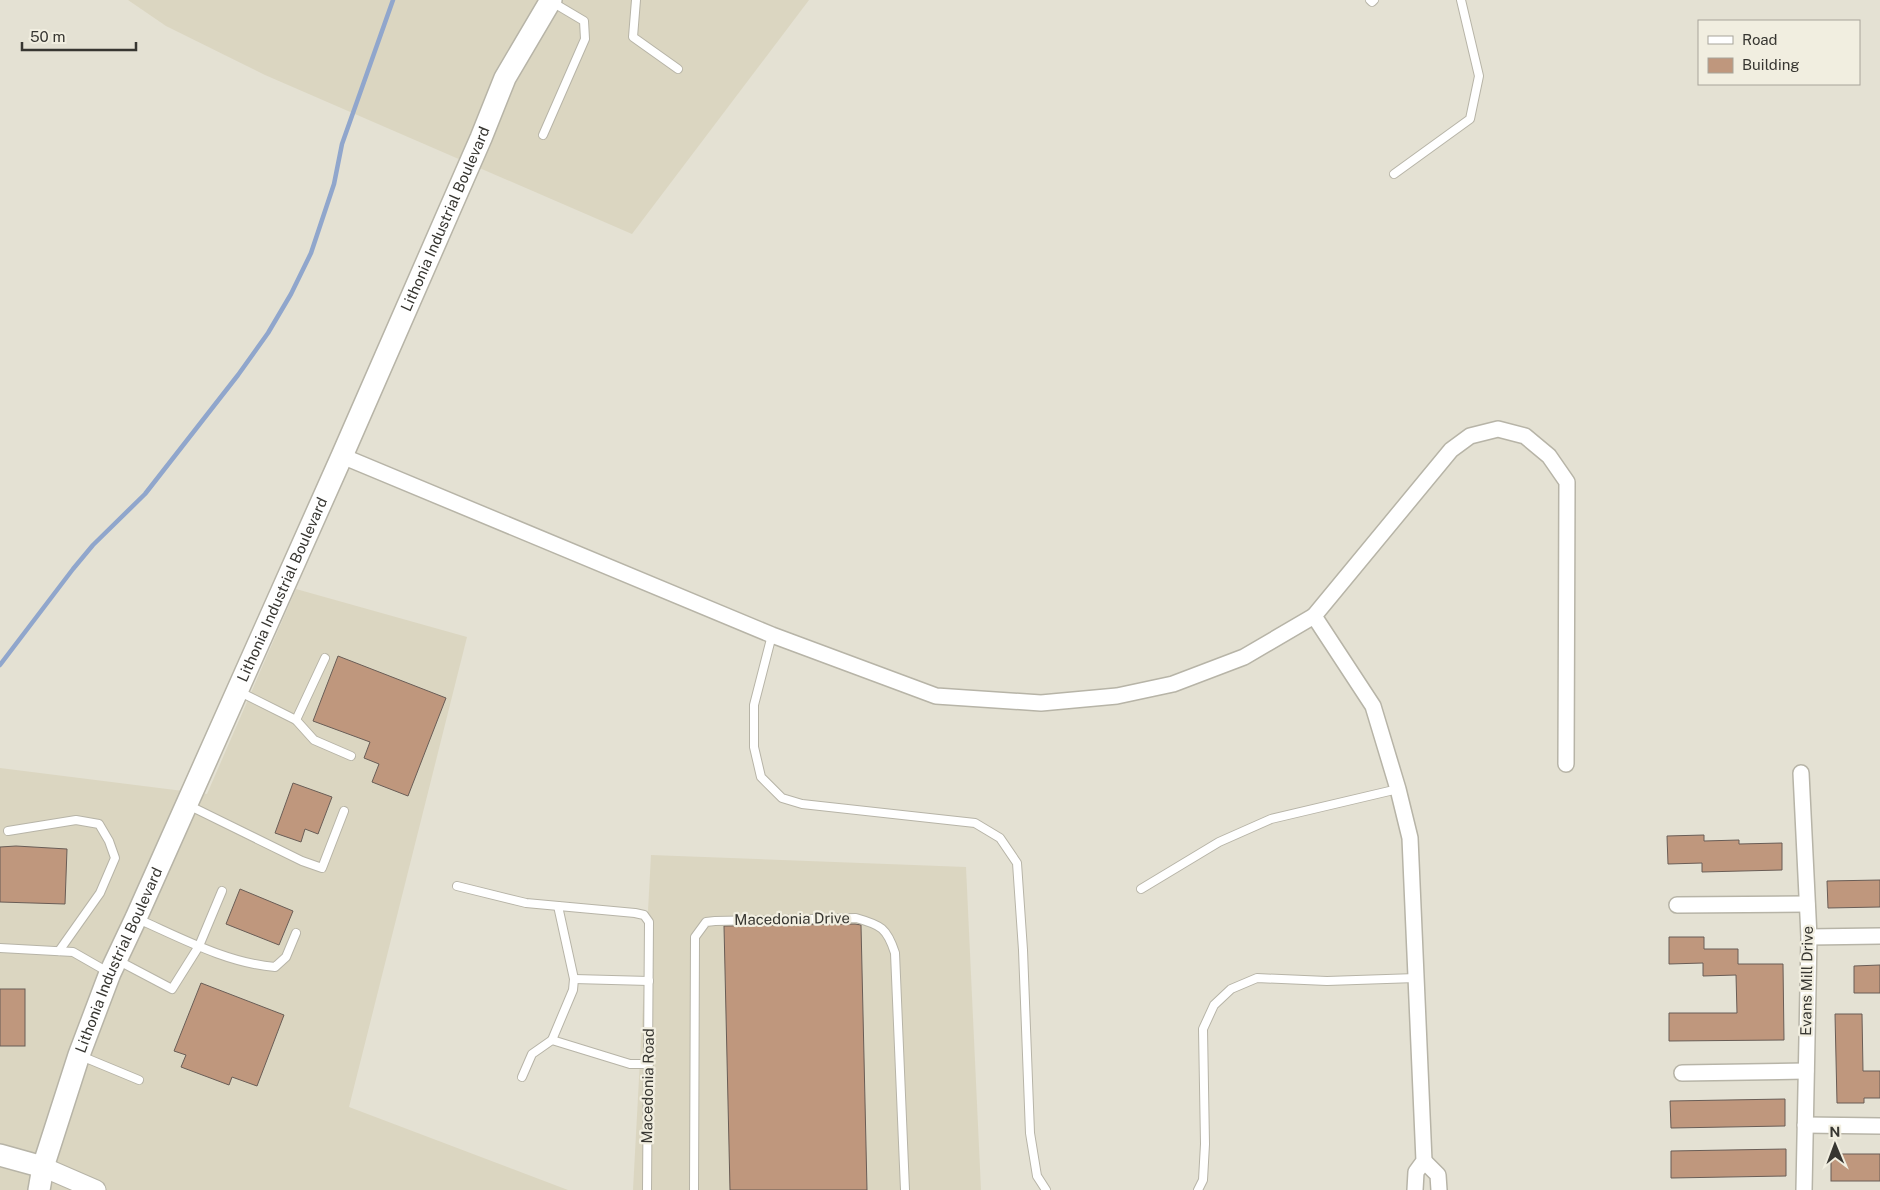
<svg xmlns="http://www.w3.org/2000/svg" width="1880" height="1190" viewBox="0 0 1880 1190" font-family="'Public Sans',sans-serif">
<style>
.built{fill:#dbd6c1}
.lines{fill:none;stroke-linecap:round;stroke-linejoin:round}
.stream{stroke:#90a6cc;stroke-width:4.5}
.building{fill:#bf977d;stroke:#695d56}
.service-casing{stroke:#b7b4a7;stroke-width:10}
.minor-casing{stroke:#b7b4a7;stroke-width:18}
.tertiary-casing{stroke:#b7b4a7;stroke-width:21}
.secondary-casing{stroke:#b7b4a7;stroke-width:24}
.service{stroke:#fff;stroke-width:8}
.minor{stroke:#fff;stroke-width:15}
.tertiary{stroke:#fff;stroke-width:19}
.secondary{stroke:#fff;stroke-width:21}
.labels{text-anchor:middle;stroke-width:4.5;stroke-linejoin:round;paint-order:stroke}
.street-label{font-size:15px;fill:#373631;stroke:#f1eee0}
</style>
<rect width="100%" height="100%" fill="#e4e1d3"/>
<g class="built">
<polygon points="128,0 809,0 632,234 265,75 166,26"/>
<polygon points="296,589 467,637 349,1107 568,1190 0,1190 0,768 207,794"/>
<polygon points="651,855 966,867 981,1190 633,1190"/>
</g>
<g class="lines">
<polyline class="stream" points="0,665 73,569 93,545 145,494 238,375 268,333 291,294 311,253 334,184 342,144 393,0"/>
</g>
<g class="building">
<polygon points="338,656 446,698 408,796 372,782 379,764 364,758 370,742 313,721"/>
<polygon points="293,783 332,797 318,834 305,829 301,842 275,833"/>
<polygon points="1704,835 1704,841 1739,840 1739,844 1782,843 1782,870 1702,872 1702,863 1668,864 1667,836"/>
<polygon points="16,846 67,849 65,904 0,902 0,847"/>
<polygon points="1880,880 1880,907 1828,908 1827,881"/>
<polygon points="240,889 293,911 279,945 226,924"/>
<polygon points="855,924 861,925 867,1190 730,1190 724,926"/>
<polygon points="1669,937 1704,937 1704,949 1738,949 1738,964 1783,964 1784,1040 1669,1041 1669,1013 1737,1013 1736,975 1703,976 1703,963 1669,964"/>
<polygon points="1880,965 1880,993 1854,993 1854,966"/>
<polygon points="201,983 284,1015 257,1086 232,1077 229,1085 181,1067 186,1055 174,1051"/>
<rect x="0" y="989" width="25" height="57"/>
<polygon points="1835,1014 1862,1014 1863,1071 1880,1071 1880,1098 1864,1098 1864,1103 1837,1103"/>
<polygon points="1785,1099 1785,1126 1671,1128 1670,1101"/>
<polygon points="1786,1149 1786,1176 1671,1178 1671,1151"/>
<rect x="1831" y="1154" width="49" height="27"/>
</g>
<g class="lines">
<defs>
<g id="service">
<polyline points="636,0 633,37 678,69"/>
<polyline points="1370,0 1372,2 1374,0"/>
<polyline points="543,135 585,39 584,21 552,2"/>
<polyline points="1394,174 1470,119 1479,76 1461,0"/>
<polyline points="772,635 754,705 754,747 761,777 782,798 802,804 975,823 1000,838 1017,863 1023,950 1030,1133 1037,1176 1046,1190"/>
<polyline points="238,691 296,720 325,658"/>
<polyline points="296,720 314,740 351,756"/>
<polyline points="188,805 302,861 322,868 344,811"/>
<polyline points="8,831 76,820 99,824 109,841 115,858 100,893 59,951"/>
<polyline points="457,886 526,903 635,913 644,915 649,922 647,1190"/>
<polyline points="1141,889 1219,842 1271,819 1398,789"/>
<path d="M138,919C181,938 227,963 275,967L286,957L296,933"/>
<polyline points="0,948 73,952 108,972"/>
<polyline points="117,960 172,989 199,946 222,891"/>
<polyline points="574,979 649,981"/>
<polyline points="552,1040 573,990 574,979 558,906"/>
<polyline points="81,1056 139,1080"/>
<polyline points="522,1077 532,1054 552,1040 630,1064 649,1064"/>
<path d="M694,1190L695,937L706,922L715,921L856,918C881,925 887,928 895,953L905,1190"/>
<polyline points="1198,1190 1203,1180 1205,1144 1203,1029 1214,1005 1231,989 1257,978 1327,981 1416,978"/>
</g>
<g id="minor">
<polyline points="342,456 772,635 936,696 1041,703 1117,696 1173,684 1244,657 1314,616"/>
<polyline points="1801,773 1809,937 1804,1190"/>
<polyline points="1677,905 1807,904"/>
<polyline points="1809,937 1880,936"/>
<polyline points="1682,1073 1806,1071"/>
<polyline points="1805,1125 1880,1126"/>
<polyline points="1424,1161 1438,1175 1439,1190"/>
<polyline points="1415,1190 1416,1172 1424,1161 1410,838 1398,789 1373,706 1314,616 1451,450 1470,436 1498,429 1525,436 1549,456 1567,482 1566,764"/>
</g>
<polyline id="tertiary" points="43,1167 96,1190"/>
<g id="secondary">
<polyline points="0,1155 43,1167"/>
<path id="s1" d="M39,1190L43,1167L79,1055L110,973L136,918L342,456L481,138L505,78L551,0"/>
</g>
</defs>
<use href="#service" class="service-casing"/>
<use href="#minor" class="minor-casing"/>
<use href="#tertiary" class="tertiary-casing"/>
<use href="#secondary" class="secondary-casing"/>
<use href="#service" class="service"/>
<use href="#minor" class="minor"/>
<use href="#tertiary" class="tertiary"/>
<use href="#secondary" class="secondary"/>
</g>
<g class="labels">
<g class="street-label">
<text dy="5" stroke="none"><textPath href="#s1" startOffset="1054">Lithonia Industrial Boulevard</textPath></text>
<text dy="5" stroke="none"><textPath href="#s1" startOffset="649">Lithonia Industrial Boulevard</textPath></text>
<text transform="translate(792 919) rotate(-1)" y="5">Macedonia Drive</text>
<text dy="5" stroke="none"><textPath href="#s1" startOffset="244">Lithonia Industrial Boulevard</textPath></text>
<text transform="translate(1807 981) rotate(-89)" y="5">Evans Mill Drive</text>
<text transform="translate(648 1086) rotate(-89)" y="5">Macedonia Road</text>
</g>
</g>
<rect x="1698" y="20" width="162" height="65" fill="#f1eee0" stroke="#a7a49a"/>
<rect x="1708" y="36" width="25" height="8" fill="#ffffff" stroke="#a7a49a"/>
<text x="1742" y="45" font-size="15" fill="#373631">Road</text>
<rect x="1708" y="58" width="25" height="15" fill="#bf977d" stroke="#a7a49a"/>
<text x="1742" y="70" font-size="15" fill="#373631">Building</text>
<g transform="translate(1835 1145) rotate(359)" stroke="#f1eee0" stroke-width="4" paint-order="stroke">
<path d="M0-4L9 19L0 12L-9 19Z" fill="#373631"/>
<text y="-8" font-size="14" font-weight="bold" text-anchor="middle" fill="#373631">N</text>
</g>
<path d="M22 42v8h114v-8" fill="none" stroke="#373631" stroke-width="2.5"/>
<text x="30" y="42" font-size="15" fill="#373631" stroke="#f1eee0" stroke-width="4" paint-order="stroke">50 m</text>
</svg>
